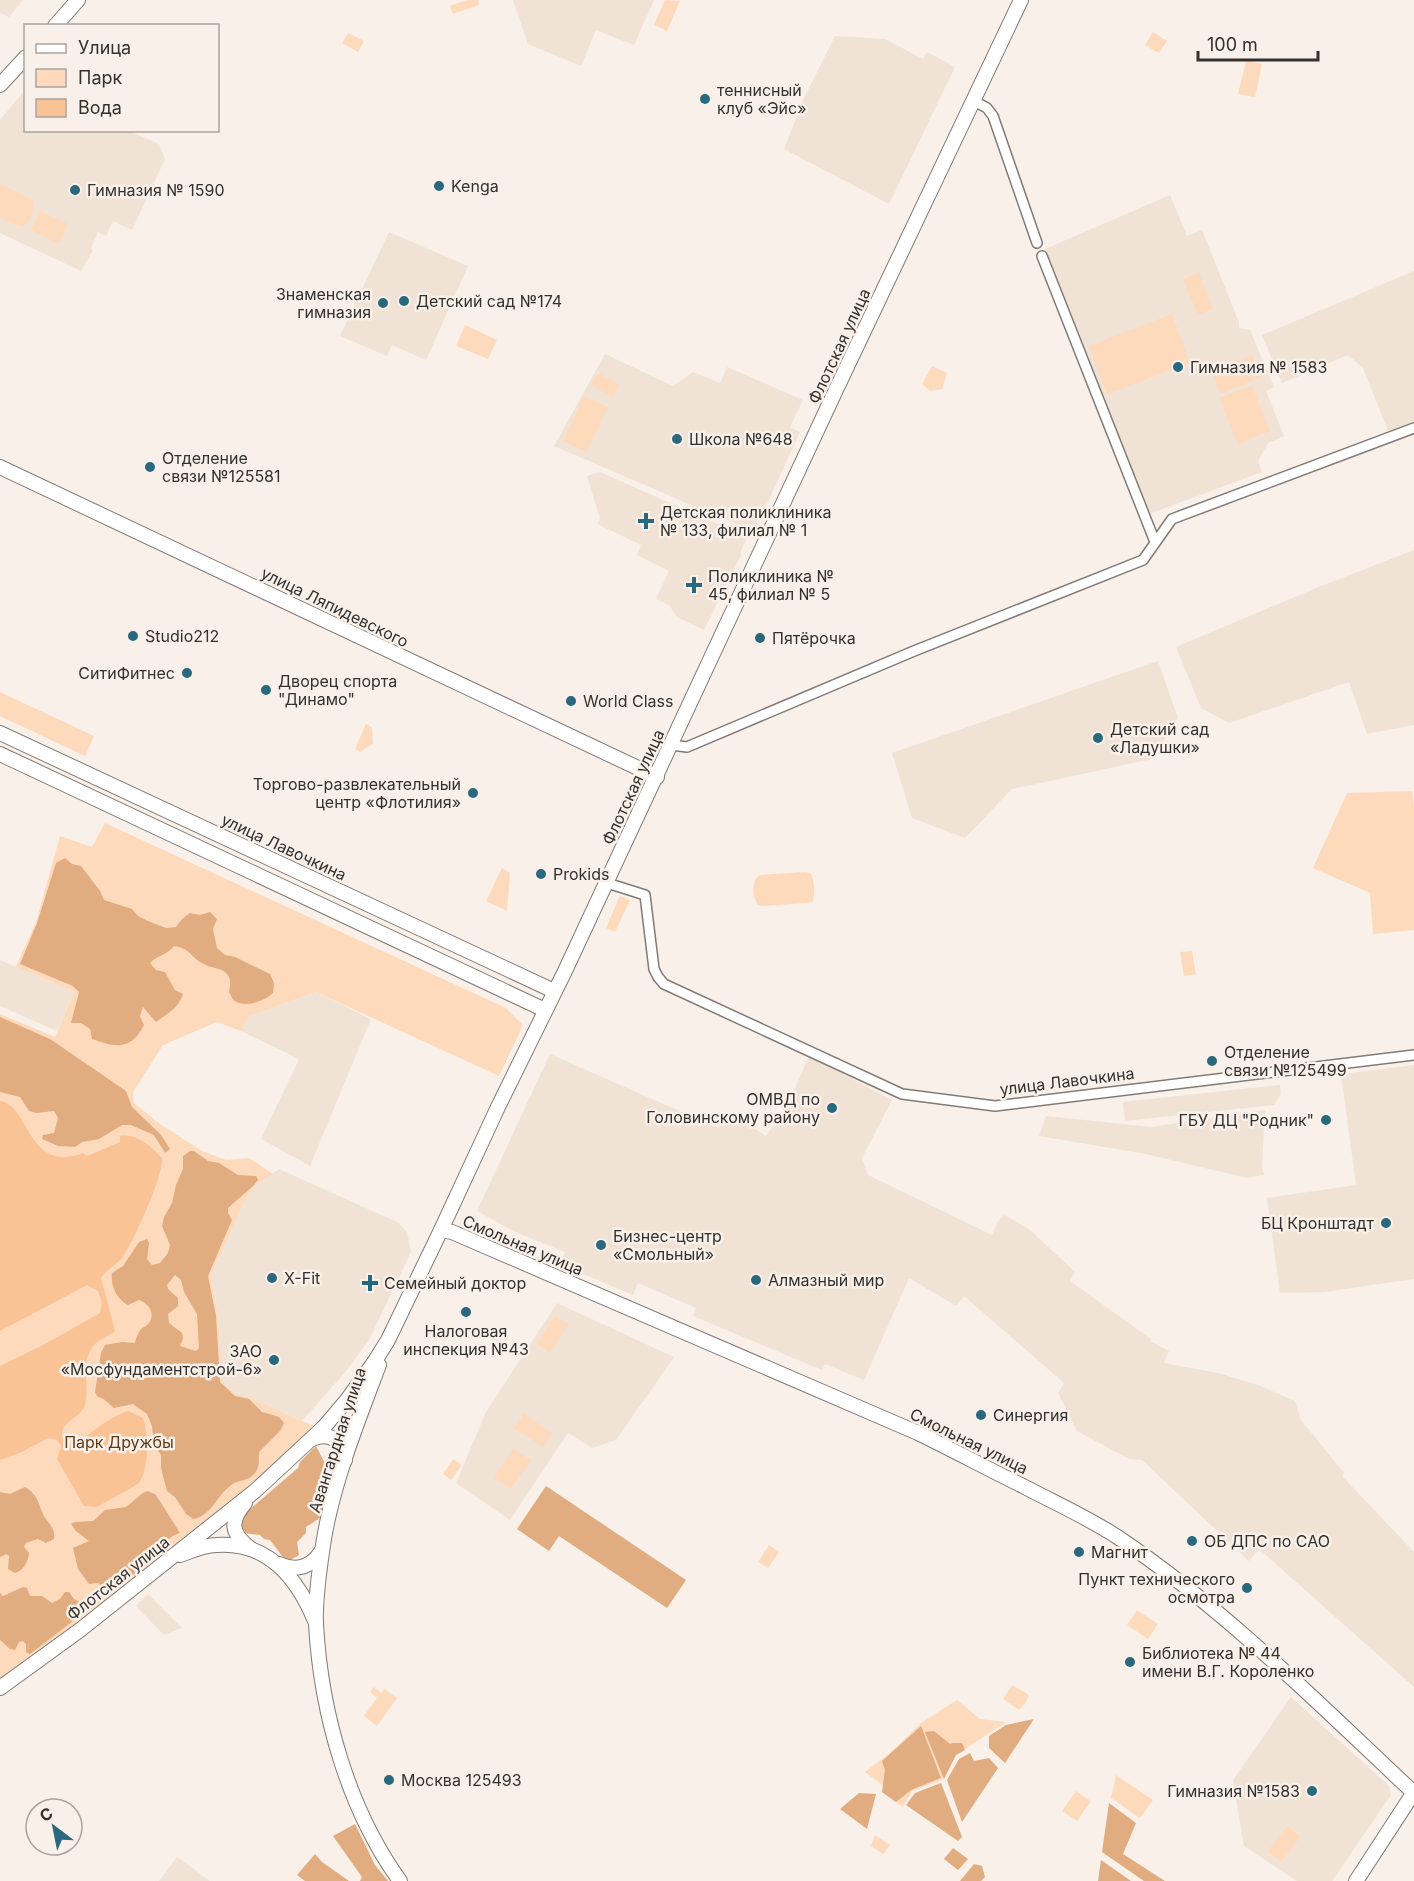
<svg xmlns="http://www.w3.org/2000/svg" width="1414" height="1881" viewBox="0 0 1414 1881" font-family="Inter,sans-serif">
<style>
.built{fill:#f1e2d6}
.green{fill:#fedabc}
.forest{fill:#e1ac7f;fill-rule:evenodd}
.water{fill:#f9c396}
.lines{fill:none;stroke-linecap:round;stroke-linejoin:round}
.street-casing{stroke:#827b75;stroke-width:12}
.secondary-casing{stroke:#827b75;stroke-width:16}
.street{stroke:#fff;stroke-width:9}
.secondary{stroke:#fff;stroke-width:14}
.poi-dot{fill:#29687d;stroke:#f8f0e9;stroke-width:2}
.labels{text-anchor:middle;stroke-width:5;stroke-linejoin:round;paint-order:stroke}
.poi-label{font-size:16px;fill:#34312e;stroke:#f8f0e9;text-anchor:start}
.street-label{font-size:16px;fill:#34312e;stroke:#f8f0e9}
.park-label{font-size:16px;fill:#5f3b19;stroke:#f8f0e9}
</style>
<rect width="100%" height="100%" fill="#f8f0e9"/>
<g class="built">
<polygon points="0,0 23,0 9,17 0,13"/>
<polygon points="513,0 654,0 634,45 596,30 581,66 528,44"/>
<polygon points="835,36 885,39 923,59 927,52 955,67 889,204 784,149 804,98"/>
<polygon points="25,90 26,130 129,131 159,144 165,159 132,230 113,221 106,236 98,232 91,248 93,250 81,271 0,233 0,120"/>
<polygon points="1170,195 1187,236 1202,230 1239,322 1239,328 1250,330 1274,387 1266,391 1284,436 1268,443 1258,461 1262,472 1149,514 1045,249"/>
<polygon points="389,232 468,266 426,360 392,345 387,356 340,336"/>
<polygon points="1414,271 1414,423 1389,433 1363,368 1348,355 1282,383 1262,335"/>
<polygon points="605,354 673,386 693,372 720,383 727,367 803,400 790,427 800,432 754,532 554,446"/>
<polygon points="600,472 747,537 741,551 741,555 704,630 677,617 669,605 656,599 669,571 637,555 641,545 597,524 600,518 587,476"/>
<polygon points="1414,550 1414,725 1367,734 1349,682 1229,723 1201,708 1176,647 1316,588"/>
<polygon points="1158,661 1178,718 1152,759 1012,789 965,838 912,818 892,753"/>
<polygon points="0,960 74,992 57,1031 0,1006"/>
<polygon points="316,992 371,1019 310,1166 261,1139 299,1059 241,1031 249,1016"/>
<polygon points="550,1054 718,1128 727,1112 766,1136 788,1104 809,1056 892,1100 862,1158 868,1175 992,1235 998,1221 1004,1215 1029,1229 1075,1272 1070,1281 1151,1339 1150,1341 1169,1351 1164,1363 1218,1373 1258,1385 1295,1401 1301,1420 1344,1473 1342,1476 1414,1552 1414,1687 1259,1549 1249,1561 1142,1460 1129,1459 1077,1431 1058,1393 1064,1383 964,1296 956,1306 909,1278 864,1380 825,1364 822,1370 693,1316 696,1308 638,1283 633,1295 560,1264 565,1252 515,1232 477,1211"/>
<polygon points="1414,1065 1414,1279 1324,1292 1280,1293 1267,1198 1356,1185 1341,1074"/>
<polygon points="1280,1085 1281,1094 1274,1105 1125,1121 1123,1102"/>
<polygon points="1265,1110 1262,1166 1264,1175 1247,1178 1146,1154 1039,1136 1046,1116 1151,1127"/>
<polygon points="279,1169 399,1223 407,1232 411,1252 369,1340 347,1370 302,1421 251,1398 236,1394 222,1383 218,1315 210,1276 249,1193 260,1182"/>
<polygon points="557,1303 674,1357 616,1440 592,1448 568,1433 510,1520 456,1483 486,1412"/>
<polygon points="148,1594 182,1628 164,1635 136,1606"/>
<polygon points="1291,1697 1389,1786 1391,1795 1332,1881 1297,1881 1244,1846 1233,1780"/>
<polygon points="177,1857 183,1861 210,1881 159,1881"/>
</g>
<g class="green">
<polygon points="467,0 478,0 479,5 453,14 450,6"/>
<polygon points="665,0 680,1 667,31 654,25"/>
<polygon points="1153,32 1167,41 1159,53 1145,45"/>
<polygon points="348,33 364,41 358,52 342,43"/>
<polygon points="1246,61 1262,64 1255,97 1238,94"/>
<path d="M0,184L30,198C38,206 31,221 22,227L0,218Z"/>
<polygon points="40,211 68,224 59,244 31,230"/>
<polygon points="1199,273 1213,309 1198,315 1183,279"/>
<polygon points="1172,314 1190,363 1107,394 1089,346"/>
<polygon points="465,325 497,340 488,359 456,346"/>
<polygon points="1252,355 1261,377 1221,394 1212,372"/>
<polygon points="932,366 947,373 942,389 930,391 922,384"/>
<polygon points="598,373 620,385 613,397 591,385"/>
<polygon points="1252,386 1270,431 1238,444 1219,398"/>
<polygon points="584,396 608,407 587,452 563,441"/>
<polygon points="0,692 94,736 85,756 0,716"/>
<polygon points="366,724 372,727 373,744 360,752 355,749"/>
<polygon points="1412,791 1414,806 1414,930 1373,934 1370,893 1313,868 1347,793"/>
<polygon points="105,823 506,1008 523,1025 499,1076 316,992 249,1016 241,1031 217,1022 163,1045 133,1092 134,1103 160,1124 202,1151 226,1160 249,1158 273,1174 260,1182 249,1193 210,1276 218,1315 222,1383 236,1394 251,1398 316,1427 268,1475 122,1592 0,1682 0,1014 55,1037 74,992 16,967 36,922 60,836 92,847"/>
<polygon points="502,868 510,873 507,911 486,901"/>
<path d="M805,872L810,873C815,881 815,892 813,901L807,903L762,906L758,905C752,897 751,880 760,875Z"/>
<polygon points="620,896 630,900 615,932 606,928"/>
<polygon points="1192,951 1196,974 1184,976 1180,952"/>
<polygon points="555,1316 569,1324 550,1353 537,1344"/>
<polygon points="524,1414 552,1433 543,1447 514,1428"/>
<polygon points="513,1449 531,1460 511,1489 494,1478"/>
<polygon points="453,1459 462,1465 451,1480 443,1474"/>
<polygon points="769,1545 779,1552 768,1568 758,1562"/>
<polygon points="1137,1610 1158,1624 1148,1639 1127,1625"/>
<polygon points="1012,1685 1029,1695 1025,1704 1019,1710 1003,1699"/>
<polygon points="374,1687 381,1693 384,1689 397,1698 377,1726 364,1716 377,1698 370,1692"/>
<polygon points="957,1700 980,1719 1006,1722 956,1755 944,1779 912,1791 903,1807 884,1794 882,1792 884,1786 865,1772 890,1753 921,1723"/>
<polygon points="1116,1775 1153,1800 1140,1818 1111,1798"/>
<polygon points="1076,1791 1091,1801 1077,1821 1062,1811"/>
<polygon points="1287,1826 1301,1836 1281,1862 1267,1852"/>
<polygon points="875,1835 890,1845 883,1854 871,1846"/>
</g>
<g class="forest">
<path d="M65,858L72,864L81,866L100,891L104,900L132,909L138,916L148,921L166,928L176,927L182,919L190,913L200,915L210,912L217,919L213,929L217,948L225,955L235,957L270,974L274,983L273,993C265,1001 245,1008 235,1001C232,999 231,995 229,992C230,985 232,980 227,974C221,967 213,969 206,965C191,959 191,948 174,946C167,955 158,955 150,963L156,970L165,972L175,990L183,994C178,1009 168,1013 156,1022L143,1007L140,1016L144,1025C131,1050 117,1048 92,1039L90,1029L81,1023H71L79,992L73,986L20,964L37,923L56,863Z"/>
<polygon points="0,1017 50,1039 126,1091 132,1107 161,1135 170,1149 165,1153 154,1135 131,1125 122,1125 99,1139 82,1142 75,1147 58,1146 42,1139 43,1135 54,1133 58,1118 54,1111 37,1113 29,1111 20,1097 0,1092"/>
<path d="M190,1151H194L208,1161L219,1163L238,1175L256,1176L258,1180L253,1186L228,1208V1213L232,1220L208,1276L216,1316L220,1382L235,1396L249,1399L262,1412L279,1417L284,1423L280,1431L259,1452C258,1461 261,1466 254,1474C248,1482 237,1479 230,1486C216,1497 211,1516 193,1519L186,1514L175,1497L167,1491L161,1468V1455L154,1445L152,1426L147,1414L133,1404L114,1408L105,1400L97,1396L95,1392L101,1353L105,1345L122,1342L135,1343C136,1338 138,1333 141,1329C143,1327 147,1326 149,1323C156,1313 148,1303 139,1300L128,1305C117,1300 110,1285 112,1273L123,1266L139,1242L147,1239L149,1243L147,1259L152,1265L160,1263L168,1253L170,1245L162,1226L164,1217L172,1203L176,1185L183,1169V1156ZM175,1275L181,1280L184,1292L197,1314L199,1348L196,1351L180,1346L183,1338L182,1333L169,1323L168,1314L178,1306V1298L168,1289L167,1285Z"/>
<polygon points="316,1446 327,1467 330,1484 320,1518 306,1527 306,1533 297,1542 299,1555 292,1559 285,1560 270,1540 264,1539 260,1535 242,1533 240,1528 242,1516 298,1468 300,1462"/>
<polygon points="546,1486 686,1580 667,1608 559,1536 549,1551 517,1529"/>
<path d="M25,1487C36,1493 38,1501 42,1512C46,1522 56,1527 54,1539L46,1543L38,1539L26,1543L24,1547L29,1553C28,1562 24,1570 15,1573L8,1569L9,1556L6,1554L0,1557V1492L10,1494Z"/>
<path d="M148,1491L156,1495L180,1533C164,1538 167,1546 156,1556C143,1569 125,1580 110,1592L98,1583L89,1584L78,1569L73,1548L89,1541L76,1531L71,1524L75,1522L93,1521L105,1510L126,1507L143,1493Z"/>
<polygon points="23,1587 27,1588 30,1596 42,1596 52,1603 60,1599 65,1592 69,1592 74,1599 88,1607 86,1611 30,1654 26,1652 26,1644 23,1641 19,1642 15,1650 10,1649 0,1640 0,1593 3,1596"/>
<polygon points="1034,1719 1005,1763 989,1748 989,1736 1006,1725"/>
<polygon points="921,1726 941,1778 911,1790 896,1802 882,1792 885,1770 882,1761"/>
<polygon points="934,1731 950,1744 953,1743 962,1743 965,1750 956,1755 944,1779 925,1732"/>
<polygon points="970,1753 974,1761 989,1758 998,1768 962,1822 947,1780 959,1759"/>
<polygon points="941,1783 962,1837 958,1841 906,1805 915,1793"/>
<polygon points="859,1793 876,1794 867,1829 840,1809"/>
<polygon points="1109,1803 1136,1823 1123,1854 1165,1881 1144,1881 1102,1852"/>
<polygon points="355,1824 375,1865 388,1881 360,1881 362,1877 333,1836"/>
<polygon points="953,1848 968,1859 958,1870 944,1859"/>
<polygon points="315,1854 322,1862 349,1881 305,1881 297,1875"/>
<polygon points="1101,1860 1131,1881 1098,1881"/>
<polygon points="974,1864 982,1866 985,1877 981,1881 960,1881"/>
</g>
<path class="water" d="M0,1101C26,1104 27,1158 65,1157C72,1156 77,1156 83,1153L87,1156L120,1142V1136C137,1133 150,1146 162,1158C164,1174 134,1240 124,1255C118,1265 107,1268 101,1278L115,1331C109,1336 102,1338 96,1343C79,1358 90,1386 85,1405C81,1417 63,1421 62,1433C61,1442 70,1446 78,1443C82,1441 86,1437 89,1434C101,1425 113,1416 128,1411L143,1418C149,1433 149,1473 138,1484L97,1507L84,1506L57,1459L61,1446L57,1440L48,1438L22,1452L0,1460V1366L45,1344L100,1313L102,1303L98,1291L87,1285L0,1331Z"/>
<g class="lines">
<defs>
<g id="street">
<polyline points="974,101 987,108 993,116 1037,243"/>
<polyline points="1042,256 1155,542"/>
<polyline points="671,745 687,747 914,651 1143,560 1172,519 1414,428"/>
<polyline points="607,883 645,895 654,969 658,977 664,984 902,1094 995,1106 1414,1055"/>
</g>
<g id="secondary">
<polyline points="55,26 78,0"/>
<polyline points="0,85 26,57"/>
<polyline points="0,467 657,777"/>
<polyline points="0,733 554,991"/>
<polyline points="0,754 545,1010"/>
<path d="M441,1230L452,1232L918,1433C953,1450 988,1469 1023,1486C1055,1503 1089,1518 1119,1538C1227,1611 1319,1704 1414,1793"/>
<path d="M379,1365C357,1423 330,1490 322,1552C319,1573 315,1604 316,1624C321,1713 348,1809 400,1881"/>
<path d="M312,1439C331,1431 342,1441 345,1460"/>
<path d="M245,1503C229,1522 231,1534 251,1549"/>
<path d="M180,1555C192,1551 203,1545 216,1545C268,1541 297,1578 315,1621"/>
<path d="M279,1564C297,1572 312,1567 322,1550"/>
<polyline points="0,1688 80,1630 255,1491 324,1427 347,1400 375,1361 388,1340 441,1230 498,1107 565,971 834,394 1021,0"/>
<polyline points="1356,1881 1414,1792"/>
</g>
</defs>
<use href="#street" class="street-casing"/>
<use href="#secondary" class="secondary-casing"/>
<use href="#street" class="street"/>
<use href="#secondary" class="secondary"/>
</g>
<g class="poi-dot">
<circle cx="705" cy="99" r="6"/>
<circle cx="439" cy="186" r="6"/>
<circle cx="75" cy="190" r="6"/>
<circle cx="404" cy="301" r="6"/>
<circle cx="383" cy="303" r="6"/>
<circle cx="1178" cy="367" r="6"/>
<circle cx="677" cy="439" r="6"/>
<circle cx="150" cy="467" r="6"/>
<path d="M643 512h6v6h6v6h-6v6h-6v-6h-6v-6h6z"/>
<path d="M691 576h6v6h6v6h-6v6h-6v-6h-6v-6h6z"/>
<circle cx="133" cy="636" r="6"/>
<circle cx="760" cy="638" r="6"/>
<circle cx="187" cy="673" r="6"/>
<circle cx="266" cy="690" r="6"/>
<circle cx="571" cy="701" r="6"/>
<circle cx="1098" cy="738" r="6"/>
<circle cx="473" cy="793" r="6"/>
<circle cx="541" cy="874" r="6"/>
<circle cx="1212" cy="1061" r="6"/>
<circle cx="832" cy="1108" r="6"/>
<circle cx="1326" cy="1120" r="6"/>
<circle cx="1386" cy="1223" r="6"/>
<circle cx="601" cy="1245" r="6"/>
<circle cx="272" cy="1278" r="6"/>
<circle cx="756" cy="1280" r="6"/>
<path d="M367 1274h6v6h6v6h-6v6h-6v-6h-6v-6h6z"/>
<circle cx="466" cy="1312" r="6"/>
<circle cx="274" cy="1360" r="6"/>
<circle cx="981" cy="1415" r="6"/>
<circle cx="1192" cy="1541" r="6"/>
<circle cx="1079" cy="1552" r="6"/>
<circle cx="1247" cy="1588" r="6"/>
<circle cx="1130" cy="1662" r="6"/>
<circle cx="389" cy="1780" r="6"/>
<circle cx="1312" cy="1791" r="6"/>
</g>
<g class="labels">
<g class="poi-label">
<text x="717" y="96">теннисный<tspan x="717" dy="18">клуб «Эйс»</tspan></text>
<text x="451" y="192">Kenga</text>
<text x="87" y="196">Гимназия № 1590</text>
<text x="371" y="300" text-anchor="end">Знаменская<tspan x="371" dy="18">гимназия</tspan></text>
<text x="416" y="307">Детский сад №174</text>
<text x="1190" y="373">Гимназия № 1583</text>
<text x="689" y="445">Школа №648</text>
<text x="162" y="464">Отделение<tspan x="162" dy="18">связи №125581</tspan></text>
<text x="660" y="518">Детская поликлиника<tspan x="660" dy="18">№ 133, филиал № 1</tspan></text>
<text x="708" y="582">Поликлиника №<tspan x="708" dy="18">45, филиал № 5</tspan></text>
<text x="145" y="642">Studio212</text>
<text x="772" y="644">Пятёрочка</text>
<text x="175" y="679" text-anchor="end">СитиФитнес</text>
<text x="278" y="687">Дворец спорта<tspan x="278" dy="18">"Динамо"</tspan></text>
<text x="583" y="707">World Class</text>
<text x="1110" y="735">Детский сад<tspan x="1110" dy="18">«Ладушки»</tspan></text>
<text x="461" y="790" text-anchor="end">Торгово-развлекательный<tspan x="461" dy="18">центр «Флотилия»</tspan></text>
<text x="553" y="880">Prokids</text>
<text x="1224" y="1058">Отделение<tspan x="1224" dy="18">связи №125499</tspan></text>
<text x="820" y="1105" text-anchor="end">ОМВД по<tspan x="820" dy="18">Головинскому району</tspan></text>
<text x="1314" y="1126" text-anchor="end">ГБУ ДЦ "Родник"</text>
<text x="1374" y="1229" text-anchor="end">БЦ Кронштадт</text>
<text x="613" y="1242">Бизнес-центр<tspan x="613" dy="18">«Смольный»</tspan></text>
<text x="284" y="1284">X-Fit</text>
<text x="768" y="1286">Алмазный мир</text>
<text x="384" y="1289">Семейный доктор</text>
<text x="466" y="1337" text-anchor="middle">Налоговая<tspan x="466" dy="18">инспекция №43</tspan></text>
<text x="262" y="1357" text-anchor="end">ЗАО<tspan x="262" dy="18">«Мосфундаментстрой-6»</tspan></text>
<text x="993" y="1421">Синергия</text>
<text x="1204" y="1547">ОБ ДПС по САО</text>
<text x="1091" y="1558">Магнит</text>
<text x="1235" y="1585" text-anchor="end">Пункт технического<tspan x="1235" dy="18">осмотра</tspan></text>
<text x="1142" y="1659">Библиотека № 44<tspan x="1142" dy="18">имени В.Г. Короленко</tspan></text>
<text x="401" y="1786">Москва 125493</text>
<text x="1300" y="1797" text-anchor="end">Гимназия №1583</text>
</g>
<g class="street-label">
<text transform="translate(839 346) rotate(-65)" y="6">Флотская улица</text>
<text transform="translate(335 607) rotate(26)" y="6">улица Ляпидевского</text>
<text transform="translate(633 787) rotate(-65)" y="6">Флотская улица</text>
<text transform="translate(284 847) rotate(25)" y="6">улица Лавочкина</text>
<text transform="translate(1067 1081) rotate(-7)" y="6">улица Лавочкина</text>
<text transform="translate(523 1245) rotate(23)" y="6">Смольная улица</text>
<text transform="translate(337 1440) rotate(-72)" y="6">Авангардная улица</text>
<text transform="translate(969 1441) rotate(26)" y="6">Смольная улица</text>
<text transform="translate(118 1578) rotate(-38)" y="6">Флотская улица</text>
</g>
<g class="park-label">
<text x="119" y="1448">Парк Дружбы</text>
</g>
</g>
<rect x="24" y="24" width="195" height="108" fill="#f8f0e9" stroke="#aaa49e" stroke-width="1.5"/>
<rect x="36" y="44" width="30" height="9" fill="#ffffff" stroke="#aaa49e" stroke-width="1.5"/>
<text x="78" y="54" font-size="18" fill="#34312e">Улица</text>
<rect x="36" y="69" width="30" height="18" fill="#fedabc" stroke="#aaa49e" stroke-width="1.5"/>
<text x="78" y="84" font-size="18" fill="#34312e">Парк</text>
<rect x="36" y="99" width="30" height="18" fill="#f9c396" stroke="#aaa49e" stroke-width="1.5"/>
<text x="78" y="114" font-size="18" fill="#34312e">Вода</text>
<g transform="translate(54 1827) rotate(328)"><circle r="28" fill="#f8f0e9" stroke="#aaa49e" stroke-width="1.5"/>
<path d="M0-4.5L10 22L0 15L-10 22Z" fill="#29687d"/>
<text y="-9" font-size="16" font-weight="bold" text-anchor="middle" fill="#34312e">С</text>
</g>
<path d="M1198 51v9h120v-9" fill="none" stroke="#34312e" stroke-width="3"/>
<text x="1207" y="51" font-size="18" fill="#34312e" stroke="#f8f0e9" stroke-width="4.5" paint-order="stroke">100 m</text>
</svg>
